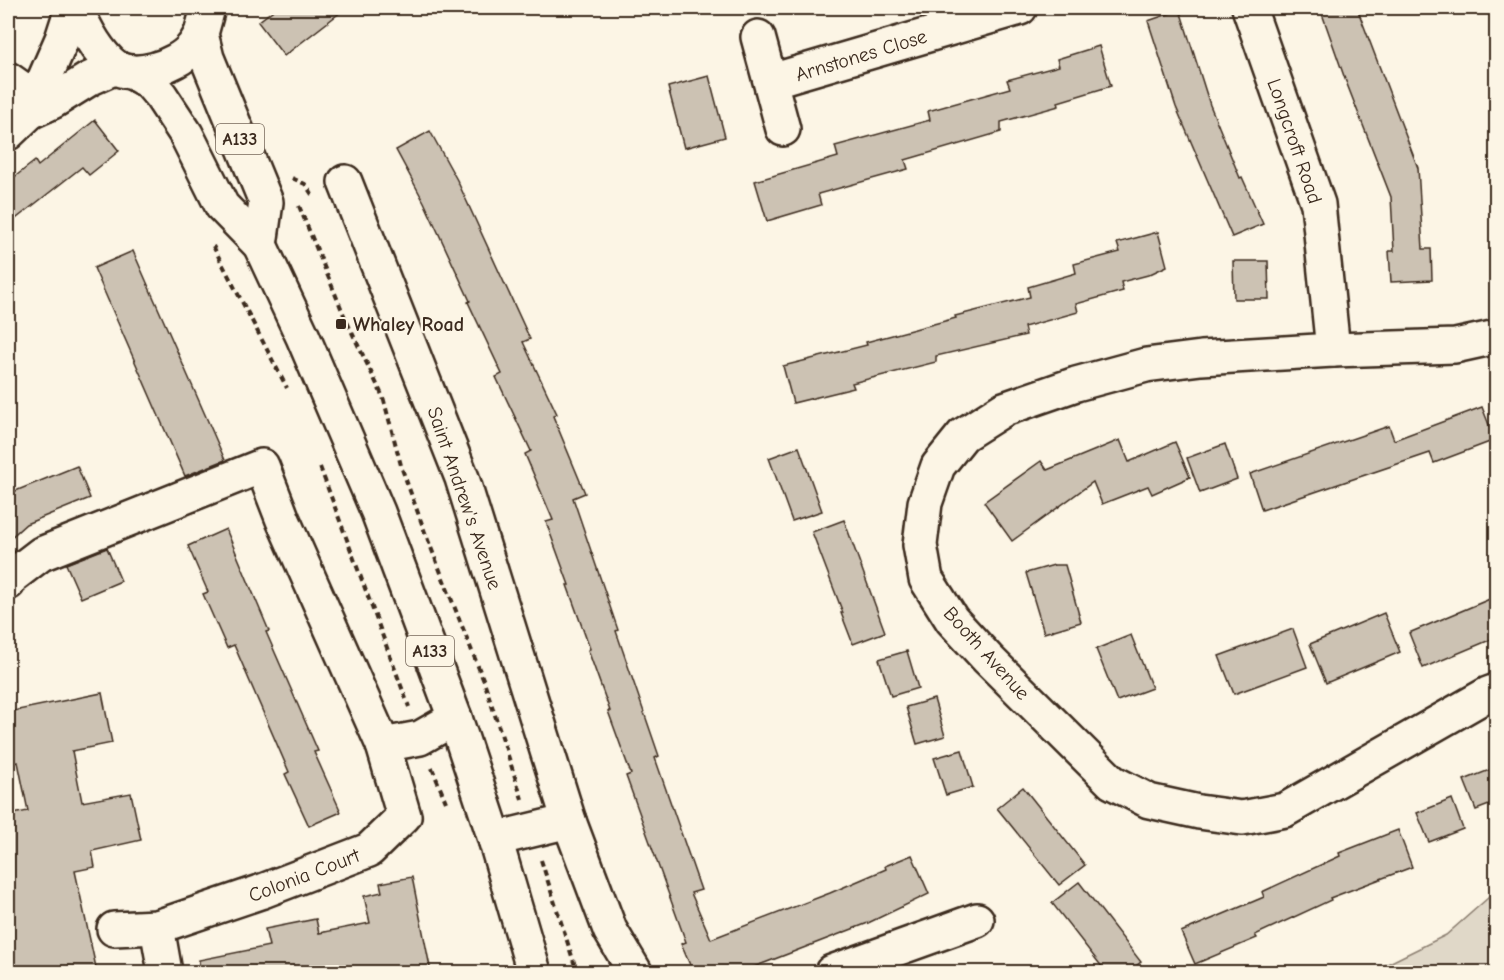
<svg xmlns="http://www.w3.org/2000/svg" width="1504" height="980" viewBox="0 0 1504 980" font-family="'Comic Neue',sans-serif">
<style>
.green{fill:#e0d8c8;stroke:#8e8173;stroke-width:1.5}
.building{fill:#ccc2b3;stroke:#3b2a1e;stroke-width:1.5}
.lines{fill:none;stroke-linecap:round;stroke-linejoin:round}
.minor-casing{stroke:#3b2a1e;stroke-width:38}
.major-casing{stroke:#3b2a1e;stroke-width:38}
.path{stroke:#3b2a1e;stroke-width:4;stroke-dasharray:6 4.5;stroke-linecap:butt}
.minor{stroke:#fcf5e5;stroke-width:33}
.major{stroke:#fcf5e5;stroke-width:33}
.poi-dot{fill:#3b2a1e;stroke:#fcf5e5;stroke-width:2}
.labels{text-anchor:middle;stroke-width:4.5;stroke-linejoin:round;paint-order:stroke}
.shield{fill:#fcf5e5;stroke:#75675a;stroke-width:1.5}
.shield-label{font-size:18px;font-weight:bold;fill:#3b2a1e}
.street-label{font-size:20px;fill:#3b2a1e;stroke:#fcf5e5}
.poi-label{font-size:20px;font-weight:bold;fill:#3b2a1e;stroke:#fcf5e5;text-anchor:start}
</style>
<rect width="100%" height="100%" fill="#fcf5e5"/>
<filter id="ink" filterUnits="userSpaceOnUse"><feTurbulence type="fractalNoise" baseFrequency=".0167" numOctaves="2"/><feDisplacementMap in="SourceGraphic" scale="12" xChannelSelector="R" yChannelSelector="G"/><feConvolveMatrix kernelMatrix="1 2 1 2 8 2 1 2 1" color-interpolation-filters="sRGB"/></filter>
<g filter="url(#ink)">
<polygon class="green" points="1496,891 1496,972 1371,972 1446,935"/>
<g class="building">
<polygon points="276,8 346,8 284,56 258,22"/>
<polygon points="1320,8 1357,8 1418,168 1423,249 1431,249 1432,280 1391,282 1389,251 1394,251 1391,197 1345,79"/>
<polygon points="1180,10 1210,105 1240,178 1242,177 1263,224 1232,237 1176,107 1148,21"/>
<polygon points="1099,46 1111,86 1058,102 1059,106 1001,122 1001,132 905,160 908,169 818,194 821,205 767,221 755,181 838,157 835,146 930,120 928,111 1010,88 1007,80 1059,66 1057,59"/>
<polygon points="709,76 725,137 684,148 668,87"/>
<polygon points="95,120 119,151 89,175 82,167 8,225 8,182 35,161 38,166"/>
<polygon points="430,131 457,180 530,339 523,342 557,414 553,416 585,493 573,498 618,630 616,631 659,756 655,758 701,890 691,893 711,939 830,893 886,869 885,866 912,855 929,894 868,923 741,972 693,972 681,944 686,942 626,776 631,774 608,711 610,711 588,650 590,649 567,585 569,585 546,522 553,520 525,454 531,451 496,377 502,374 468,302 470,301 424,202 396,150"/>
<polygon points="1158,232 1167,266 1148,275 1121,282 1123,291 1076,304 1078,312 1024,327 1026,335 936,356 936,362 852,383 854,388 793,403 783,366 867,345 866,342 956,318 955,316 1030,297 1028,287 1076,273 1074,264 1120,252 1117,243"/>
<polygon points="133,251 225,460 185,476 94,268"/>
<polygon points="1233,261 1268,261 1269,299 1234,299"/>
<polygon points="1482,407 1495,440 1434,463 1430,453 1262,510 1250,474 1389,426 1394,440"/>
<polygon points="1120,440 1129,462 1175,442 1190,477 1152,494 1148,486 1102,504 1093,482 1012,541 984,502 1041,461 1047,470"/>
<polygon points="1225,444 1237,479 1200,493 1187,458"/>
<polygon points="799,447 822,511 792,521 769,458"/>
<polygon points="77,466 90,498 26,524 8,540 8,494"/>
<polygon points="844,520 885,632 853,644 841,613 843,613 812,532"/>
<polygon points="226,529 269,631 266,632 318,751 314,752 341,812 309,826 285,774 289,772 234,645 227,648 203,594 208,592 188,546"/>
<polygon points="107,548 121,581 81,598 66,564"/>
<polygon points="1054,565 1065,565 1081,622 1044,633 1026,573"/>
<polygon points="1497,596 1497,637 1423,668 1409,633"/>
<polygon points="1384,613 1400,652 1326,683 1310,644"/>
<polygon points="1293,629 1307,667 1234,694 1219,656"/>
<polygon points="1131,635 1152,688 1117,701 1096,649"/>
<polygon points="907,651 918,688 891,696 879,659"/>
<polygon points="102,693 112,743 72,751 82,802 131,793 141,840 92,851 95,867 75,871 97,972 8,972 8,815 28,811 18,762 8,764 8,712"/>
<polygon points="934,699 945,736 917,744 906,707"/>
<polygon points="962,750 973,787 946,795 934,758"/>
<polygon points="1497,767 1497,802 1476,810 1464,780"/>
<polygon points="1023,787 1085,865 1059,885 997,808"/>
<polygon points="1452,799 1463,829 1429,842 1417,813"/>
<polygon points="1398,830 1412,867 1330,898 1331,900 1255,935 1257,938 1195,964 1181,932 1264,897 1262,892 1340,856 1339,853"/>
<polygon points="412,877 431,972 200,972 199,960 269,946 265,929 316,919 319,933 370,923 364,896 382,892 380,883"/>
<polygon points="1079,882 1141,962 1128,972 1106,972 1052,903"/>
</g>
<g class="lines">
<defs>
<g id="minor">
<polyline points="1249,8 1318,204 1333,350"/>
<polyline points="758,37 783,129"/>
<polyline points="8,79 45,105"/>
<polyline points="771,81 1020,8"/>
<polyline points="30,112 62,39 72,8"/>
<polyline points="8,133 30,112 52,102 89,79 116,67"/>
<polyline points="345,182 462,478 569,821 610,930 635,972"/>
<polyline points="1496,337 1455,346 1333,350 1201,358 1146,365 1076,384 1004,409 963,435 938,466 925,503 920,545 926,579 952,620 988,659 1112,782 1149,801 1199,812 1242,818 1285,810 1488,694 1496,691"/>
<polyline points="8,583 11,577 41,554 262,466 283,520 383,745 420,738 455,718"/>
<polyline points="495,839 569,821"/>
<polyline points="157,927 165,972"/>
<polyline points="114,929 157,927 260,892 369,850 404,816 383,745"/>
<polyline points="832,972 977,920"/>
</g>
<g id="major">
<path d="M76,8C85,29 96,51 114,66C133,81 176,66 191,49C195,45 198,39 201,34"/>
<polyline points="208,8 201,34 207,58 266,202 260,245"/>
<polyline points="132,72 150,83 161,96 186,134 222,206 260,245 303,337 378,512 455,718 495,839 534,972"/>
</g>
</defs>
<use href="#minor" class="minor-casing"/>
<use href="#major" class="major-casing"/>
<g class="path">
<polyline points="292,178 305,184 313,196"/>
<polyline points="299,206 346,320 383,397 402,469 426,535 485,684 522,799"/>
<polyline points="213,246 287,388"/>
<polyline points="320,467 409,707"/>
<polyline points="432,768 446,802"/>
<polyline points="541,860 577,972"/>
</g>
<use href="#minor" class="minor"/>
<use href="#major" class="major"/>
</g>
</g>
<rect class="poi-dot" x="335" y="318" width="12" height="12" rx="3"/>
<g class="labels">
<g class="shield">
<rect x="216" y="124" width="48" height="30" rx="4.5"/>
<rect x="406" y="636" width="48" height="30" rx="4.5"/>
</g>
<g class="shield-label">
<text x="240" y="145">A133</text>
<text x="430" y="657">A133</text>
</g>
<g class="street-label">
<text transform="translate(861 55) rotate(-17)" y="7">Arnstones Close</text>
<text transform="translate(1295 141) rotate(71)" y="7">Longcroft Road</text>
<text transform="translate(465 498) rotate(71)" y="7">Saint Andrew's Avenue</text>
<text transform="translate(987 653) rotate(48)" y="7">Booth Avenue</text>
<text transform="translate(304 875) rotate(-21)" y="7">Colonia Court</text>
</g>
<g class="poi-label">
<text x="353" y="331">Whaley Road</text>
</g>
</g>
<rect width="1504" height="980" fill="none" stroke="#fcf5e5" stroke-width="30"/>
<rect x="15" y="15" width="1474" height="950" fill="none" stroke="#3b2a1e" stroke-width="2" filter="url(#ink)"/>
</svg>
